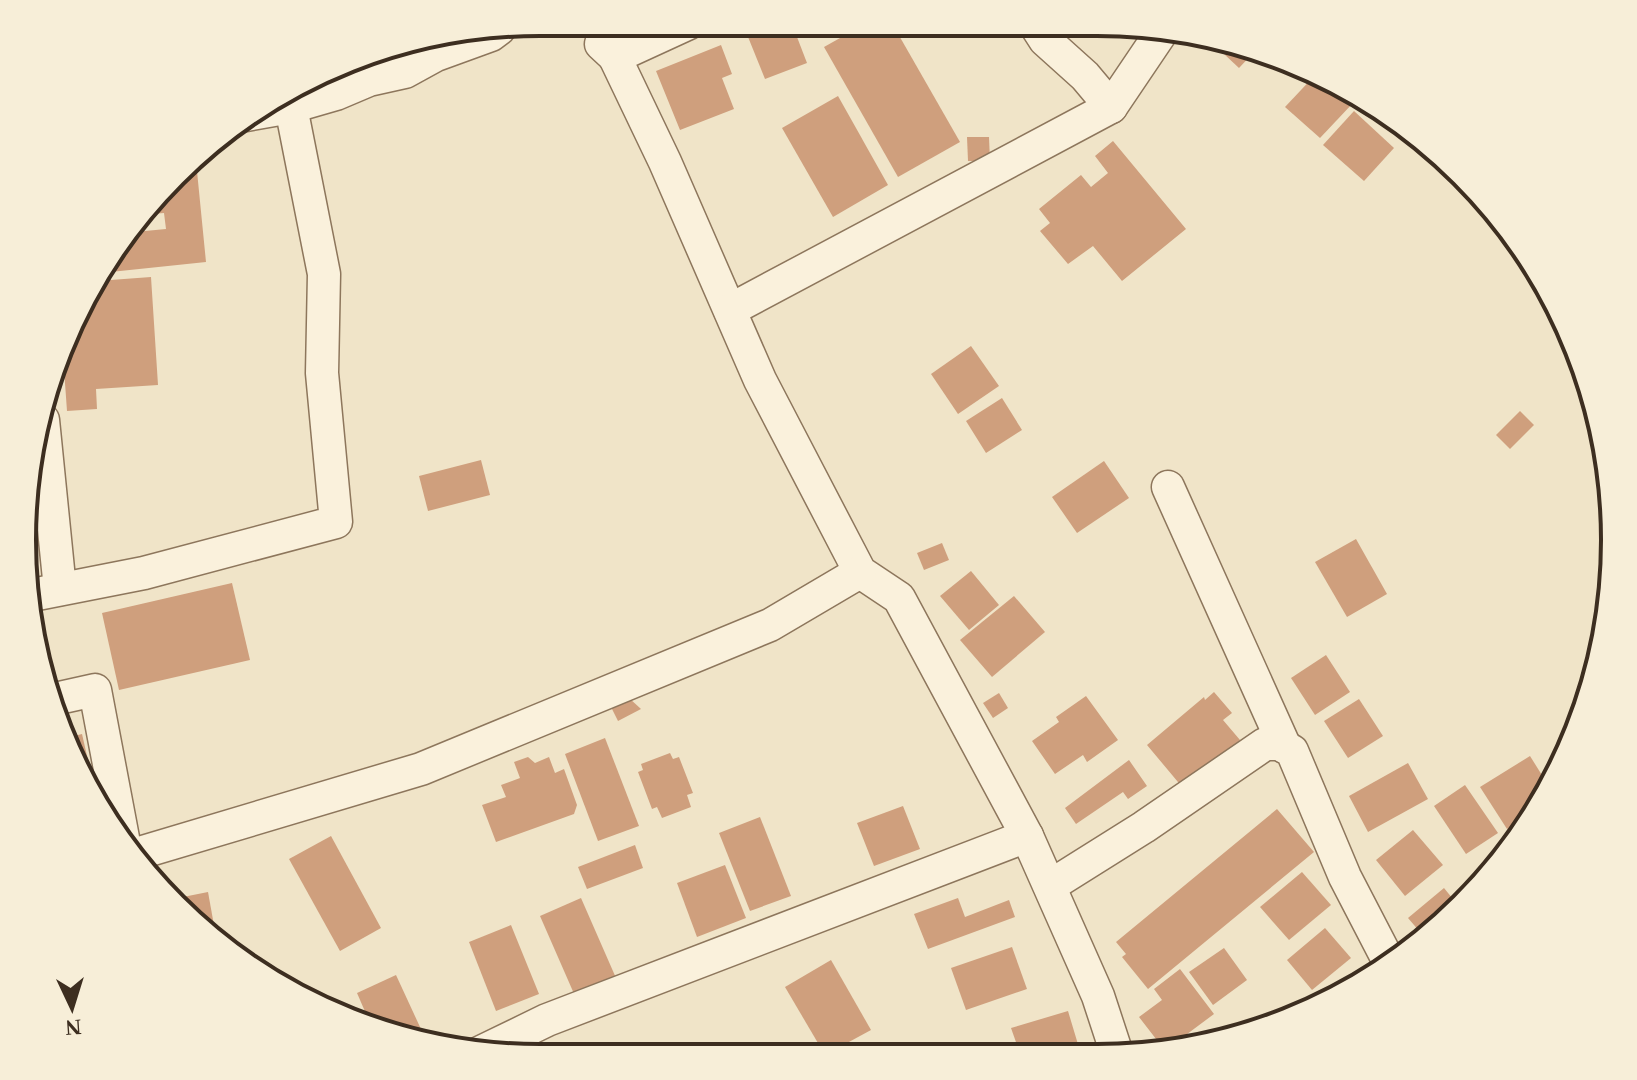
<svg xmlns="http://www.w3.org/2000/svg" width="1637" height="1080" viewBox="0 0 1637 1080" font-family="'Times New Roman',serif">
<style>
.building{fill:#cf9f7d}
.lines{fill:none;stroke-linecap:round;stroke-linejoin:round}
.minor-casing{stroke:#8d765c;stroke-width:35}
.minor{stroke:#faf1dc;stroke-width:32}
.rim{fill:none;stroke:#3d2e20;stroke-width:4}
</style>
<rect width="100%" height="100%" fill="#f0e4c8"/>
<g class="building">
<polygon points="753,24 792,24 807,63 765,79 744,27"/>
<polygon points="865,24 893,25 960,142 898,177 824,47"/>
<polygon points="1208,39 1253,53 1239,68"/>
<polygon points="721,45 732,74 722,78 734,109 680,130 656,71"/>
<polygon points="1317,73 1353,103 1320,138 1285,107"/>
<polygon points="838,96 888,185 833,217 782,128"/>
<polygon points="1354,111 1394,148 1364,181 1323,145"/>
<polygon points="967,137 989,137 990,161 968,161"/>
<polygon points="1113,141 1186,229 1122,281 1093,246 1068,264 1040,231 1050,223 1039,209 1081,175 1091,187 1108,173 1095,156"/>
<polygon points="196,161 206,262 101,273 124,233 166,229 164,213 139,215"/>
<polygon points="151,277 158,385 96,389 97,409 67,411 62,341 97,281"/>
<polygon points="971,346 999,386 958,414 931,374"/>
<polygon points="1002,398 1022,430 986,453 966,421"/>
<polygon points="1520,411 1534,425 1510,449 1496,435"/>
<polygon points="481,460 490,495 428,511 419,476"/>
<polygon points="1104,461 1129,498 1077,533 1052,497"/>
<polygon points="1356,539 1387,594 1347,617 1315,562"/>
<polygon points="942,543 949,560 924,570 917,553"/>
<polygon points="971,571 999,605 969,630 940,596"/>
<polygon points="232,583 250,660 119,690 102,613"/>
<polygon points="1014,596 1045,632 992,677 960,640"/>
<polygon points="1326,655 1350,692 1315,715 1291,678"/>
<polygon points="1214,692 1232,713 1223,720 1240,740 1183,788 1147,745 1204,697 1205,700"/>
<polygon points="999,693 1008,708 993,718 983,703"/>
<polygon points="1086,696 1118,740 1087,762 1083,755 1055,774 1032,741 1059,722 1056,717"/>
<polygon points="629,698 641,709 618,721 611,707"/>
<polygon points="1359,699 1383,736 1348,758 1324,721"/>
<polygon points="82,734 99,808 92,799 66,738"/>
<polygon points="605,738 639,826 598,841 565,754"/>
<polygon points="670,753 673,759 679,757 693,793 687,795 691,807 662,818 657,807 652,809 638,772 643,770 641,764"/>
<polygon points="1530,756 1545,780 1522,819 1507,829 1480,787"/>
<polygon points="528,757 535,763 549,757 555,773 564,769 577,805 574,814 496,842 482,805 506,797 501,785 520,778 514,762"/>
<polygon points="1129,760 1147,786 1128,799 1123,792 1076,824 1065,808"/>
<polygon points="1408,763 1428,799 1368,832 1349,796"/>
<polygon points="1465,785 1498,833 1466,854 1434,806"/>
<polygon points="903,806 920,849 874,866 857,823"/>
<polygon points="1277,809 1314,852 1148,989 1122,957 1126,954 1116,942"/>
<polygon points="760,817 791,896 750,911 719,833"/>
<polygon points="1413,830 1443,865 1405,896 1376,860"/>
<polygon points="331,836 381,928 340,951 289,859"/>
<polygon points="635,845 643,868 587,889 578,867"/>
<polygon points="725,865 746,918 697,937 677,883"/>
<polygon points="1302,872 1331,905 1289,940 1260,907"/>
<polygon points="1444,888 1457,904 1420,932 1408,918"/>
<polygon points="208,892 217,942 198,929 173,899"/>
<polygon points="581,898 616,978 575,996 540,916"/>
<polygon points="958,898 965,917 1009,900 1015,917 928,949 914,914"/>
<polygon points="511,925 539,994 496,1011 469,942"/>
<polygon points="1325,928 1351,958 1312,990 1287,960"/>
<polygon points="1012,947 1027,989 966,1010 951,968"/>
<polygon points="1224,948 1247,980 1213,1005 1189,972"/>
<polygon points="831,960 871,1030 825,1055 785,987"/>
<polygon points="1180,969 1214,1014 1171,1046 1163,1048 1139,1017 1162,1000 1154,989"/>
<polygon points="396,975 426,1040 370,1023 357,993"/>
<polygon points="1068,1011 1080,1051 1062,1057 981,1056 1017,1045 1011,1028"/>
</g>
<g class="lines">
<defs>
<g id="minor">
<polyline points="598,22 665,162 760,380 860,572 899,598 1027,836 1098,996 1118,1057"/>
<polyline points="1036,26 1045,40 1085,76 1111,107"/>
<polyline points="601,44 615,57 689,23"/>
<polyline points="246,115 291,107 336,94 369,80 405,72 436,55 491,35 499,29"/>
<polyline points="730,310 1111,107 1165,27"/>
<polyline points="43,420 60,589"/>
<polyline points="1168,487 1285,747"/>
<polyline points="32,595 144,573 336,522 322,373 324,274 291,107"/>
<polyline points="50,700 95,690 123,838"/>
<polyline points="136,854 421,769 770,625 860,572"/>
<polyline points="1050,886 1144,827 1265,744 1279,744 1292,751 1345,877 1387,958"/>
<polyline points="477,1054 547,1020 1027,836"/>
</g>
</defs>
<use href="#minor" class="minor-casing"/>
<use href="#minor" class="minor"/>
</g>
<path d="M0 0H1637V1080H0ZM540 36H1097A504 504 0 0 1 1601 540V540A504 504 0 0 1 1097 1044H540A504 504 0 0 1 36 540V540A504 504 0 0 1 540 36Z" fill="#f7eed8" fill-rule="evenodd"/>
<path class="rim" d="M540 36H1097A504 504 0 0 1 1601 540V540A504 504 0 0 1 1097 1044H540A504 504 0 0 1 36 540V540A504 504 0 0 1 540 36Z"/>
<g transform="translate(72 1008) rotate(176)" stroke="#f7eed8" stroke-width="6" paint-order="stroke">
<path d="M0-6L14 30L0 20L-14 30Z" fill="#3d2e20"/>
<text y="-12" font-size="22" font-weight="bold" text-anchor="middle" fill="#3d2e20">N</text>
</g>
</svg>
